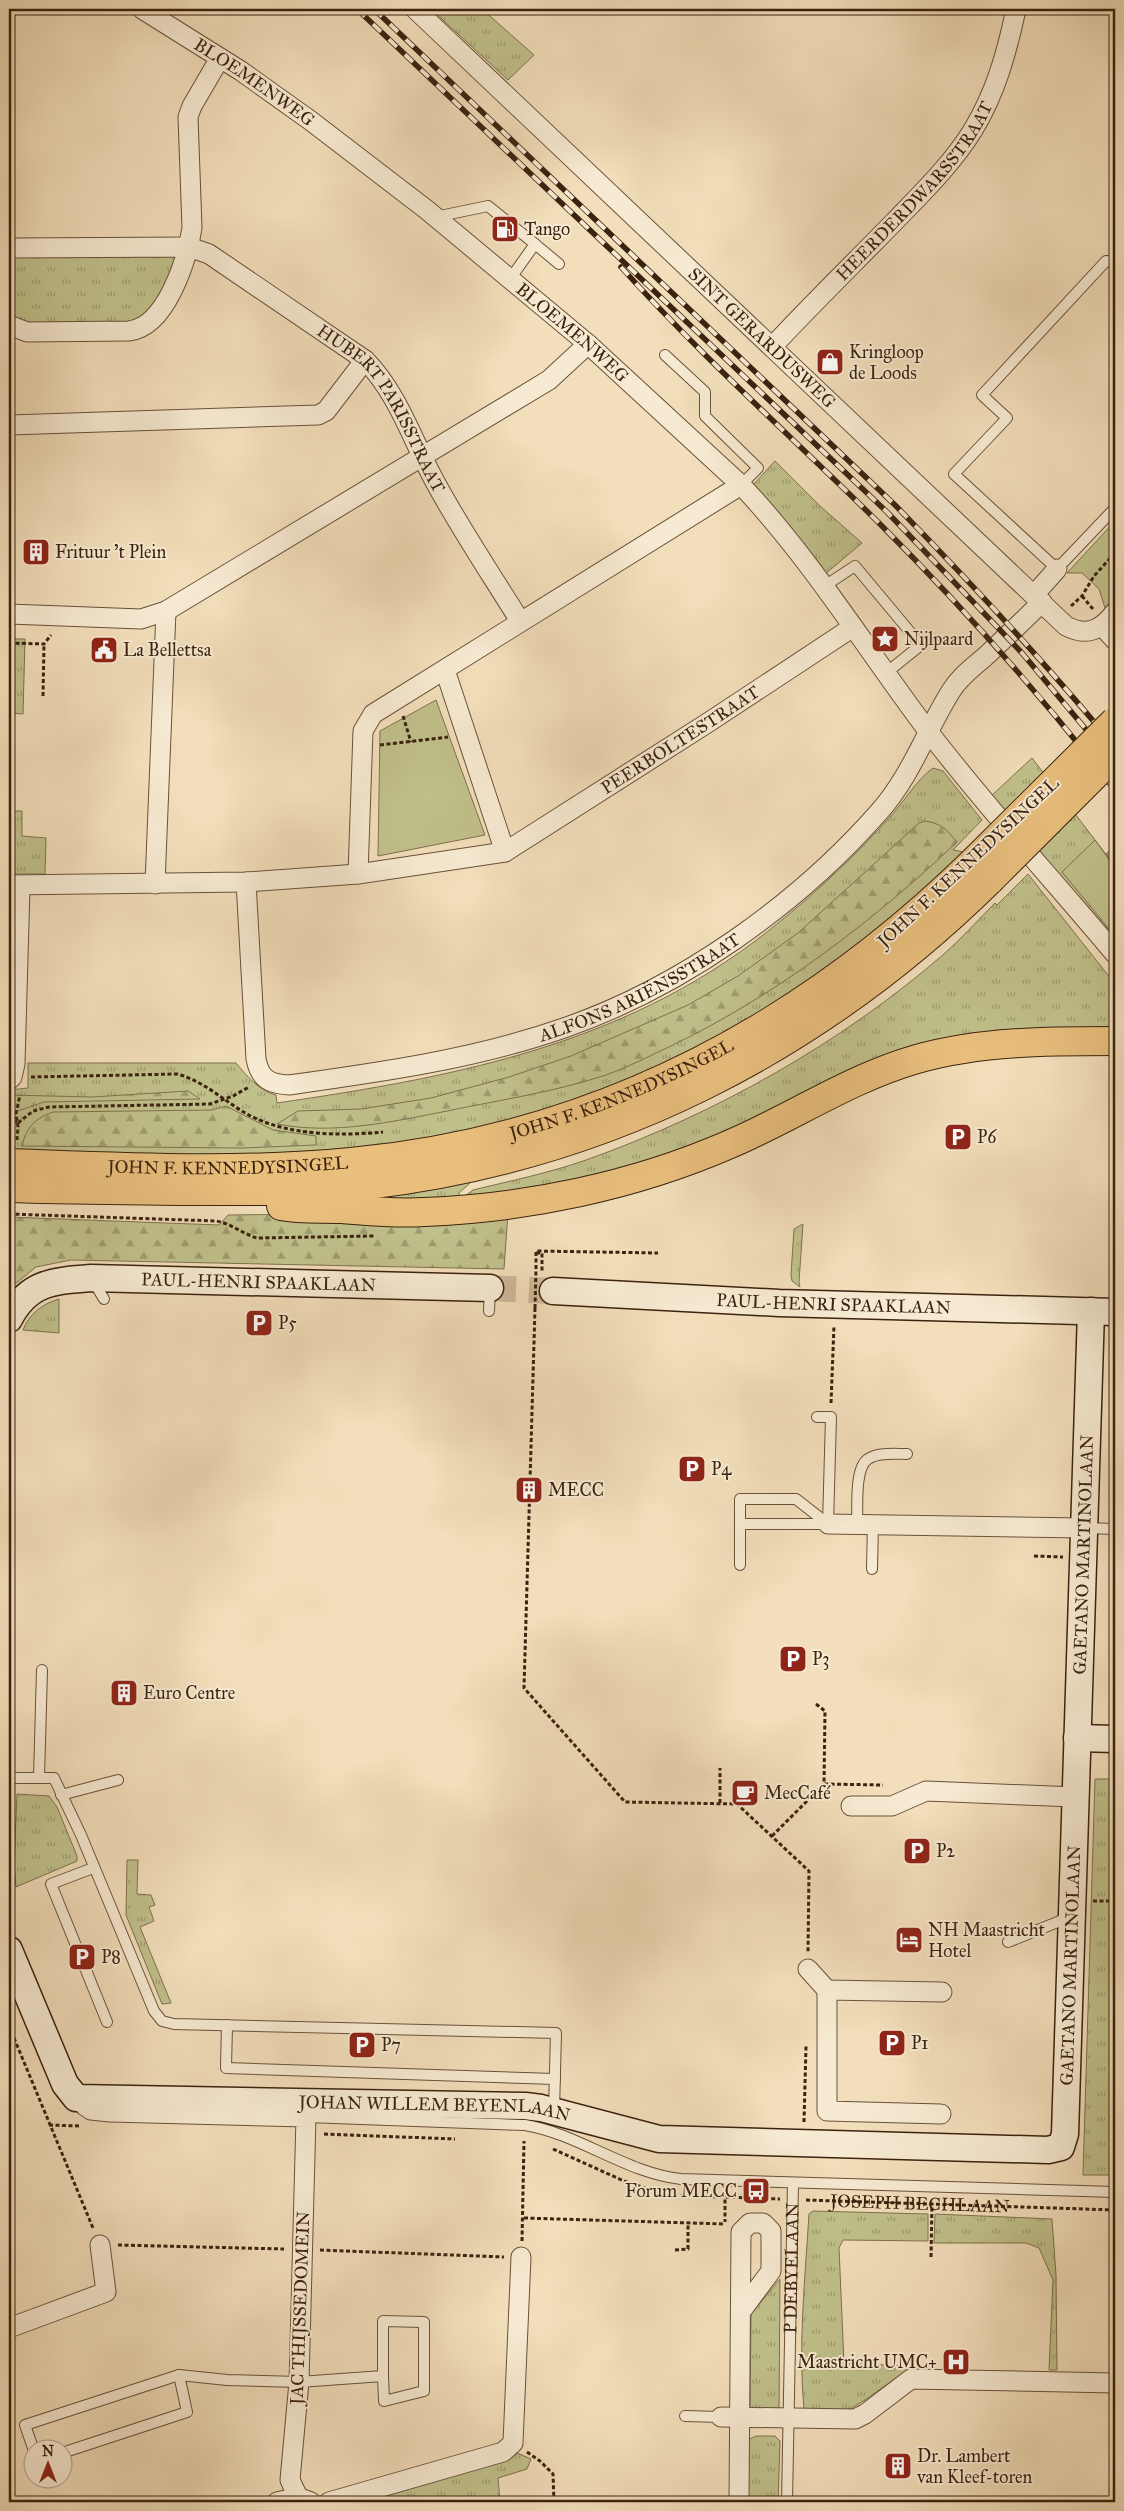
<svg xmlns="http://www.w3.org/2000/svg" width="1124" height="2511" viewBox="0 0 1124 2511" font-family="'IM FELL Great Primer',serif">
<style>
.grass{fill:url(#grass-tufts);stroke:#7e714d}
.forest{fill:url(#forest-firs);stroke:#7e714d}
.green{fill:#c0c08b;stroke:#7e714d}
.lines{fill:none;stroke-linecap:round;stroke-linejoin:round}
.secondary-tunnel{stroke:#cdb898;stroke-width:26;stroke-dasharray:26 13;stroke-linecap:butt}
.lane-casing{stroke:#69513a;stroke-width:12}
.street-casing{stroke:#69513a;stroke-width:21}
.secondary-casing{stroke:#3b220f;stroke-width:29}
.primary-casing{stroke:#3b220f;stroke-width:30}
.path{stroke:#3b220f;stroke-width:3;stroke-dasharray:4 2.5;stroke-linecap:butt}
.lane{stroke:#f7ead2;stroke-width:10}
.street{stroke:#f7ead2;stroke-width:19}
.secondary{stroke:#f7ead2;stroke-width:26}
.primary{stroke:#e9bf7d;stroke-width:28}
.rail-casing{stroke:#3b220f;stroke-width:5.5}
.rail{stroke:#f7ead2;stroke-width:4;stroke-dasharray:11;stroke-linecap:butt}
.primary-bridge-casing{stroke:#3b220f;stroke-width:30;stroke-linecap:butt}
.path-bridge{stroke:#3b220f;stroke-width:3;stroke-dasharray:4 2.5;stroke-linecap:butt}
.primary-bridge{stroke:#e9bf7d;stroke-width:28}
.labels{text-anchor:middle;stroke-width:4;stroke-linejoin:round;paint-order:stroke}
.street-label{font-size:18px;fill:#3b220f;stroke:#f7ead2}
.poi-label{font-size:18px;fill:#3b220f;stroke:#f7ead2;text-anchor:start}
</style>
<defs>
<pattern id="grass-tufts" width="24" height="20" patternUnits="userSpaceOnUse" patternTransform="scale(1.25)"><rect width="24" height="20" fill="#c0c08b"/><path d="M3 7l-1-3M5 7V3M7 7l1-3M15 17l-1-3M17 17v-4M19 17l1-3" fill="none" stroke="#9d9c70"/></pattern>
<pattern id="forest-firs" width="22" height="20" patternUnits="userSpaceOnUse" patternTransform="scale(1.25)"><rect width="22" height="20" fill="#c0c08b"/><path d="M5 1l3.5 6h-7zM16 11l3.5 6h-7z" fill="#9d9c70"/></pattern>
</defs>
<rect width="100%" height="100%" fill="#f2deba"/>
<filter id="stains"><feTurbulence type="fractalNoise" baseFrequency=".004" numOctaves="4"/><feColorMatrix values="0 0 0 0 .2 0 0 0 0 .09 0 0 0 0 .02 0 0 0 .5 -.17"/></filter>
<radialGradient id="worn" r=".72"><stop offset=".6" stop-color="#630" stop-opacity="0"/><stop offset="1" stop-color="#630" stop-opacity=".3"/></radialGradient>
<g class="grass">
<polygon points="431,9 484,9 483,10 534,55 508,80"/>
<polygon points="173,255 175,263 162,297 137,323 26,325 9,318 9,256"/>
<polygon points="775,461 820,506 862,543 824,575 753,485"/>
<polygon points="9,639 25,639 23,714 9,713"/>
<polygon points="1032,758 1115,866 1115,937 990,797"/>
<path d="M933,768L943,771L982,820L953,850L964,852L854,954L755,1020L594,1097L477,1131L382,1147L265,1156L9,1152V1090L28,1088V1063H236C247,1076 259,1091 276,1095L277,1103C462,1076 635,1043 783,919C821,888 857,854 890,817C903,803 918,778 933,768Z"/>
<polygon points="9,811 22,811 22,836 46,838 45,874 9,874"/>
<path d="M1028,874L1115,984V1035L1024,1037L573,1186L465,1196L473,1190C510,1181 549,1173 586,1160C715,1114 840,1044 944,954C962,938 978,920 995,903L997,905Z"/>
<polygon points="469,1180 470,1183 459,1193 458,1203 381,1199 381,1194"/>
<polygon points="803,1224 799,1282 800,1287 792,1281 791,1275 794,1229"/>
<path d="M59,1299V1333L23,1330C29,1314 42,1304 59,1299Z"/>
<polygon points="1095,1779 1115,1779 1115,1968 1110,2122 1115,2123 1115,2175 1083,2175"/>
<polygon points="17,1794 49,1796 57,1807 77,1856 77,1861 16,1887 14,1866"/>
<polygon points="127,1860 138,1860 137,1894 151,1895 155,1905 149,1907 154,1921 140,1927 171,2003 162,2004 126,1915"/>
<path d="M813,2211L928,2214V2241L843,2240L839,2248L844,2363L925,2367L903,2373L865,2400L848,2410H804C798,2346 805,2279 809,2214Z"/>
<polygon points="935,2214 1052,2219 1056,2275 1057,2370 1049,2370 1053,2280 1039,2248 1026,2243 934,2243"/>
<polygon points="780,2279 779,2411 750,2411 751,2314"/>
<polygon points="756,2436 775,2436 780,2441 778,2502 747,2502 748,2440"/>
<polygon points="515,2452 531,2459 527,2469 498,2478 500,2502 363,2502 488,2464"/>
</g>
<g class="forest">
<path d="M925,821C941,823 947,830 957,842C872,922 778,994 673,1045C651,1055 629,1067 606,1075C554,1092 500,1100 447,1111C391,1122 333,1135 277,1124L298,1111L361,1109L431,1098L509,1077L571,1056L688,1005L738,976L798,933L919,823Z"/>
<polygon points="1115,845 1115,866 1106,854"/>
<polygon points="188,1091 200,1099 44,1102 9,1114 9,1095 92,1097"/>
<path d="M226,1106L273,1130L316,1136V1145L242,1148L22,1146C26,1128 35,1118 53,1112L212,1110Z"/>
<polygon points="508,1212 504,1269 71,1260 36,1267 9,1289 9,1217 219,1225 228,1215"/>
</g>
<g class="green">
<polygon points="1115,521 1115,597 1105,608 1099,589 1082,573 1067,573"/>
<polygon points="436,700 485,835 378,856 380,731"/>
<polygon points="1095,840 1115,868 1115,936 1062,872"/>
</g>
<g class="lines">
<polyline class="secondary-tunnel" points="490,1288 553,1291"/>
<defs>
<g id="lane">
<polyline points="435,217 488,206 535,244 510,279"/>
<polyline points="535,244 559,264"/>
<polyline points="1115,262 1106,261 982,395 1007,418 954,474 1057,569 1115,508"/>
<polyline points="665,355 705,392 705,416 758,468 741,485"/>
<polyline points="823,587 855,566 921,645 886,673"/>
<polyline points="93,1281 104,1299"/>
<polyline points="489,1311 490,1288"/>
<polyline points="817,1417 831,1417 828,1524"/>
<polyline points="740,1524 828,1524"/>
<path d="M857,1524C858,1509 854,1468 868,1459C878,1452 895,1454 907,1454"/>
<polyline points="1084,1528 1115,1529"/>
<polyline points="740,1565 740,1499 796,1499 828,1524"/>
<polyline points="872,1569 873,1524"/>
<polyline points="9,1778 54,1778 81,1835 154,2011 162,2021 174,2024 556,2033 554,2111"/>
<polyline points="39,1778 42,1670"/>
<polyline points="61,1795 118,1780"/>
<polyline points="93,1868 51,1884 107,2022"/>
<polyline points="1008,1942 1070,1917"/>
<polyline points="227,2025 226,2068 555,2079"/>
<path d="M306,2117L525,2125C579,2134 626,2173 681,2179L1115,2192"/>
<polyline points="685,2416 721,2417"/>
<polyline points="33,2448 25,2425 179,2375 227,2380 299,2382 383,2376 384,2401 424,2391 424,2322 383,2321 383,2376"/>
<polyline points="62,2453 187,2412 179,2375"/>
<path id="s2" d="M787,2502L793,2183"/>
</g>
<g id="street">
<path id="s3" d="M142,9L241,71L311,121L427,210L588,344L741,485C812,560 866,649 928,731C987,808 1053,880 1115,954"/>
<path id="s4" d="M415,9L1066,626C1087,637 1101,630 1115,612"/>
<path id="s5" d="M9,248L189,247L209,254L365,360C397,392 412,439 433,478C459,527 491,574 520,621"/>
<path d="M9,325L27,332L129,331C166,327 187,260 192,228L188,117L192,106L220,58"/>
<path id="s6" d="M772,347C811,305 853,264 894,222C922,193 952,164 973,130C996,92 1007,52 1016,9"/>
<polyline points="9,425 318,415 326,411 365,360"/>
<polyline points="1034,595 1057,569"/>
<polyline points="9,614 141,619 166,611 549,380 588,344"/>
<polyline points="1102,626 1115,640"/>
<path id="s7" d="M505,852L709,722L853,627"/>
<polyline points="358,874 363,731 373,714 741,485"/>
<path id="s8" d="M246,882L256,1059C260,1079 269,1084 289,1085C382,1072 475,1059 564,1028C682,987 797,905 879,812C911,776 926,731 951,691C960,676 975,666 988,654C1006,637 1024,620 1042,602"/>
<polyline points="155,884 166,611"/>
<polyline points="9,885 246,882 358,874 505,852 445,670"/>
<polyline points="9,1080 12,1077 15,1064 20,887"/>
<polyline points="828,1524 1084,1528"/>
<polyline points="851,1806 892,1806 926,1791 1075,1797"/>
<polyline points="808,1969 827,1990"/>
<polyline points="85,2106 91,2110 110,2112 306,2117 299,2382 290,2480 298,2497"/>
<polyline points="941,2114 827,2111 827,1990 942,1992"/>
<polyline points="9,2328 106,2292 100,2245"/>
<polyline points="721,2417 855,2419 865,2414 911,2379 1115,2383"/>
<polyline points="277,2502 298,2497 311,2502"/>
<polyline points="329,2502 503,2452 513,2443 521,2257"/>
<polyline points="739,2502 741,2232 750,2223 763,2223 771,2231 771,2271 742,2310"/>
</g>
<g id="secondary">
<path id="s9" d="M553,1291L779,1303L1115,1312"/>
<path id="s10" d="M9,1319C28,1282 53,1281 91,1278L490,1288"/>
<polyline points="1077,1738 1115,1739"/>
<path id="s11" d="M9,1950L65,2084L76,2098L525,2106L541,2108L659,2139L1048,2150L1061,2147L1065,2134L1091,1311"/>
</g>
<g id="primary">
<path id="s12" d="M9,1163C122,1167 238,1173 351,1162C595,1139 801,1030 974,861"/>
<path d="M9,1188C68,1190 127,1190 185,1191C246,1191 307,1192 367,1185C608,1157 818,1049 990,880"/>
<path d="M281,1206C301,1210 322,1208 342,1209C369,1211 397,1214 424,1212C527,1208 633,1186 728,1145C792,1118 850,1078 917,1059C980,1041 1050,1041 1115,1041"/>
</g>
</defs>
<use href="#lane" class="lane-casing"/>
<use href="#street" class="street-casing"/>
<use href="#secondary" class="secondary-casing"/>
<use href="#primary" class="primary-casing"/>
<g class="path">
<polyline points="1082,596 1093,609"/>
<polyline points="1071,606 1082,596 1094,576 1115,553"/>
<polyline points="9,643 44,644 51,635"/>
<polyline points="43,696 44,644"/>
<polyline points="403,716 411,742"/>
<polyline points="380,745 448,737"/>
<path d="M31,1077L177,1074C204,1081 224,1101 247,1114C287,1136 339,1136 383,1132"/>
<polyline points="9,1119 17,1122"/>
<polyline points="18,1123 33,1111 49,1107 210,1104 233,1096 249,1087"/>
<polyline points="17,1140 18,1127 16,1114 20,1095"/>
<path d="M9,1214L216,1221C230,1223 243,1234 257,1238L374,1236"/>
<polyline points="536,1253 542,1253 542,1272"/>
<polyline points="536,1269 536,1251 658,1253"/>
<polyline points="535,1308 524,1688 625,1802 737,1804 809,1871 808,1952"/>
<polyline points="831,1403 834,1325"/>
<polyline points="1034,1556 1063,1557"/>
<polyline points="816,1704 825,1711 824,1784 883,1785"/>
<polyline points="720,1803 720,1768"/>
<polyline points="772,1836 824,1784"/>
<polyline points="1093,1901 1115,1901"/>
<polyline points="9,2026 93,2228"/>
<polyline points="804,2122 806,2046"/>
<polyline points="49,2125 80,2126"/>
<polyline points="324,2134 455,2139"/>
<polyline points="553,2149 624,2181 665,2195 780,2199"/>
<polyline points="725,2193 725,2222"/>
<path id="s1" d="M806,2200L1115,2210"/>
<polyline points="524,2218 725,2224"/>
<polyline points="522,2241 524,2141"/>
<polyline points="118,2245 284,2249"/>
<polyline points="320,2250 504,2257"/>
<polyline points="675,2250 688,2249 688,2223"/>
<polyline points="931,2257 932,2204"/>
<polyline points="527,2452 540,2461 553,2474 554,2502"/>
</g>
<use href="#lane" class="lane"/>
<use href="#street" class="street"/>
<use href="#secondary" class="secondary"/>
<use href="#primary" class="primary"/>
<defs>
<g id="rail">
<polyline points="357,9 887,512 1022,653 1115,764"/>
<path d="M374,9L895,505C971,583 1045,662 1115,747"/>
<path d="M621,267C702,357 792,437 878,522C963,607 1041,695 1115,790"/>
</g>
</defs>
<use href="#rail" class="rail-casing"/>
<use href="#rail" class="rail"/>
<defs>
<g id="primary-bridge">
<polyline points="974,861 1115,721"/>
<polyline points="990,880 1115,755"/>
</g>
</defs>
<use href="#primary-bridge" class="primary-bridge-casing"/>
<polyline class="path-bridge" points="535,1308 536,1269"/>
<use href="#primary-bridge" class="primary-bridge"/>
</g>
<defs>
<symbol id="fuel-square" viewBox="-11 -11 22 22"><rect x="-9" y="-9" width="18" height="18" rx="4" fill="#8f2418" stroke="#f7ead2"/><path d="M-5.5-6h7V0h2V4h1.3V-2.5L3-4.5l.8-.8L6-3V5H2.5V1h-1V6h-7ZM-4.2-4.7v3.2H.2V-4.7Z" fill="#fff"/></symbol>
<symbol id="shop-square" viewBox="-11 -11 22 22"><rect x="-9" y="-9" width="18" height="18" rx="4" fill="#8f2418" stroke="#f7ead2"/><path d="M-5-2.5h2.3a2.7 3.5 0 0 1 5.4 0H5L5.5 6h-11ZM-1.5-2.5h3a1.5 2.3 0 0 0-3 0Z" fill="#fff"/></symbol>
<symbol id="building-square" viewBox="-11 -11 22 22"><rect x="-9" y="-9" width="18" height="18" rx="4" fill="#8f2418" stroke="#f7ead2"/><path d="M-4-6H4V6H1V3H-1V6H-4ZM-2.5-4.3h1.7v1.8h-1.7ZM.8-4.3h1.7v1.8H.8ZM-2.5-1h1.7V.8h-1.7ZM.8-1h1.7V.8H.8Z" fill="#fff"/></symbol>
<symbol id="sight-square" viewBox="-11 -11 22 22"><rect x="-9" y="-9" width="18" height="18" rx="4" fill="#8f2418" stroke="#f7ead2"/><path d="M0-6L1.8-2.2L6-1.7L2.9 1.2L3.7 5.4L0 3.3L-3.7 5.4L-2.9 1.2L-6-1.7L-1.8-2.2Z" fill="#fff"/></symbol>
<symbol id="civic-square" viewBox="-11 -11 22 22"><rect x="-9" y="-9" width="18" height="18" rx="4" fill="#8f2418" stroke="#f7ead2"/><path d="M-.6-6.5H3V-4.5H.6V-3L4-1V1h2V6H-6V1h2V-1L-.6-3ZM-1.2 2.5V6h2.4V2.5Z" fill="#fff"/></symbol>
<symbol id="parking-square" viewBox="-11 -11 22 22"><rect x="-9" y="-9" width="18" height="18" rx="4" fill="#8f2418" stroke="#f7ead2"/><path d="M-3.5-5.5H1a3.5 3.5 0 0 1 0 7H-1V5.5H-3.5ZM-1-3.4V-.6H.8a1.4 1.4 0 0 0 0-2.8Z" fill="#fff"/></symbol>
<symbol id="cafe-square" viewBox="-11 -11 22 22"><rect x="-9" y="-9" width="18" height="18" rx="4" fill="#8f2418" stroke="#f7ead2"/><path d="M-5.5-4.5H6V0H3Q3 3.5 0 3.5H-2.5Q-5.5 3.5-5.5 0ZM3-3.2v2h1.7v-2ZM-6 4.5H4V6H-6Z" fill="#fff"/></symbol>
<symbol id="hotel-square" viewBox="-11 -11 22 22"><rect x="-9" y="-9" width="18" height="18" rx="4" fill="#8f2418" stroke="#f7ead2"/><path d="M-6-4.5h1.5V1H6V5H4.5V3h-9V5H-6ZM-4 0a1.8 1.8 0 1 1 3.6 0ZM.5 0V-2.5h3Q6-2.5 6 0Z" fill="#fff"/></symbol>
<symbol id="bus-square" viewBox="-11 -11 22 22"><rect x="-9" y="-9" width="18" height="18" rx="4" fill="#8f2418" stroke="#f7ead2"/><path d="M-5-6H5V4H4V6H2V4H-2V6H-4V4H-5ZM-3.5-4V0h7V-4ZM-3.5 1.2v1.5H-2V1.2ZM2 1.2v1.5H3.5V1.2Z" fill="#fff"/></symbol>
<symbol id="hospital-square" viewBox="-11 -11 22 22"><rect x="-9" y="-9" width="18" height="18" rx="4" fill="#8f2418" stroke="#f7ead2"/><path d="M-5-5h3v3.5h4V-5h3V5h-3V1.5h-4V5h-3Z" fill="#fff"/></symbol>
</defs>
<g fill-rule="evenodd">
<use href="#fuel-square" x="489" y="213" width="32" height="32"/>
<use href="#shop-square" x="814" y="346" width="32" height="32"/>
<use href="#building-square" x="20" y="536" width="32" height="32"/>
<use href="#sight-square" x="869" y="623" width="32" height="32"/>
<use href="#civic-square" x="88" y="634" width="32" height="32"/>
<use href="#parking-square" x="942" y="1121" width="32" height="32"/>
<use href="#parking-square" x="243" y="1307" width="32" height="32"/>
<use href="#parking-square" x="676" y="1453" width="32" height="32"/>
<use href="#building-square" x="513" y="1474" width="32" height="32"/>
<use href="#parking-square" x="777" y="1643" width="32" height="32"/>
<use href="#building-square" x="108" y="1677" width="32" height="32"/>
<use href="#cafe-square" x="729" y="1777" width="32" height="32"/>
<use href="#parking-square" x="901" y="1835" width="32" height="32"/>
<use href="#hotel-square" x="893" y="1924" width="32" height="32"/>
<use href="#parking-square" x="66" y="1941" width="32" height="32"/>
<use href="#parking-square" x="876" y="2027" width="32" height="32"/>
<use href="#parking-square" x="346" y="2029" width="32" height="32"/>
<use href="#bus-square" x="740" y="2175" width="32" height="32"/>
<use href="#hospital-square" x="940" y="2346" width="32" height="32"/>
<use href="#building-square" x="882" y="2450" width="32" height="32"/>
</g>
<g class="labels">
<g class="street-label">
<text dy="6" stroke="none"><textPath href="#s3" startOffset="134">BLOEMENWEG</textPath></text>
<text dy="6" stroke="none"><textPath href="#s6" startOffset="212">HEERDERDWARSSTRAAT</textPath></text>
<text dy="6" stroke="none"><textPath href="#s3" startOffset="539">BLOEMENWEG</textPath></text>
<text dy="6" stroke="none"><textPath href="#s4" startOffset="478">SINT GERARDUSWEG</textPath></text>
<text dy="6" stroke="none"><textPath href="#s5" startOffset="438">HUBERT PARISSTRAAT</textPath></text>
<text dy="6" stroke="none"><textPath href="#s7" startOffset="208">PEERBOLTESTRAAT</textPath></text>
<text transform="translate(968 862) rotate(-43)" y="6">JOHN F. KENNEDYSINGEL</text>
<text dy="6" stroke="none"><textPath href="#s8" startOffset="591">ALFONS ARIËNSSTRAAT</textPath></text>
<text dy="6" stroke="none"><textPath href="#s12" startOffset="624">JOHN F. KENNEDYSINGEL</textPath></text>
<text dy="6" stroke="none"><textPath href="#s12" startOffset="219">JOHN F. KENNEDYSINGEL</textPath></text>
<text dy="6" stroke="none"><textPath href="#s10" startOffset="265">PAUL-HENRI SPAAKLAAN</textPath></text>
<text dy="6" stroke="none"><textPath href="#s9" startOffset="281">PAUL-HENRI SPAAKLAAN</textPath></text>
<text dy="6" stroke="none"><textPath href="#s11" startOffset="1746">GAETANO MARTINOLAAN</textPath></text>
<text dy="6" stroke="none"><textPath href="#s11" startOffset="1335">GAETANO MARTINOLAAN</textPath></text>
<text dy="6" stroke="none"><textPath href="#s11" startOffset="522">JOHAN WILLEM BEYENLAAN</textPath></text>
<text dy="6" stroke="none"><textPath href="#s1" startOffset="114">JOSEPH BECHLAAN</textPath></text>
<text dy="6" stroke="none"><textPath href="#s2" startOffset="234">P DEBYELAAN</textPath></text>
<text transform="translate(300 2308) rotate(-88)" y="6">JAC THIJSSEDOMEIN</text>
</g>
<g class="poi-label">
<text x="524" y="235">Tango</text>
<text x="849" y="358">Kringloop<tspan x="849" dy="21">de Loods</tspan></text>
<text x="55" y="558">Frituur 't Plein</text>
<text x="904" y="645">Nijlpaard</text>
<text x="123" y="656">La Bellettsa</text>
<text x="977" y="1143">P6</text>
<text x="278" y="1329">P5</text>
<text x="711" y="1475">P4</text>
<text x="548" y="1496">MECC</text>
<text x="812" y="1665">P3</text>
<text x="143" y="1699">Euro Centre</text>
<text x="764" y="1799">MecCafé</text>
<text x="936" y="1857">P2</text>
<text x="928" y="1936">NH Maastricht<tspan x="928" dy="21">Hotel</tspan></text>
<text x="101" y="1963">P8</text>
<text x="911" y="2049">P1</text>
<text x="381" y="2051">P7</text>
<text x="737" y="2197" text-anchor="end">Forum MECC</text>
<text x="937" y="2368" text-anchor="end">Maastricht UMC+</text>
<text x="917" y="2462">Dr. Lambert<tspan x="917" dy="21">van Kleef-toren</tspan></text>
</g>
</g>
<rect width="1124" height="2511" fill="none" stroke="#f2deba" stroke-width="30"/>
<rect x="10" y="10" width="1104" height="2491" fill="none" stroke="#3b220f" stroke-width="2.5"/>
<rect x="15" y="15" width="1094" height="2481" fill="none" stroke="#3b220f"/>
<g transform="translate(48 2464)"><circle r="24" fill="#f7ead2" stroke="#ac9a84"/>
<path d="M0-4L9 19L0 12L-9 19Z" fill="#8f2418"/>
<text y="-8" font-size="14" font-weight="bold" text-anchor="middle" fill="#3b220f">N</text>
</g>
<rect width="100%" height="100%" filter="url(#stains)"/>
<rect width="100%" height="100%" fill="url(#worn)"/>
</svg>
